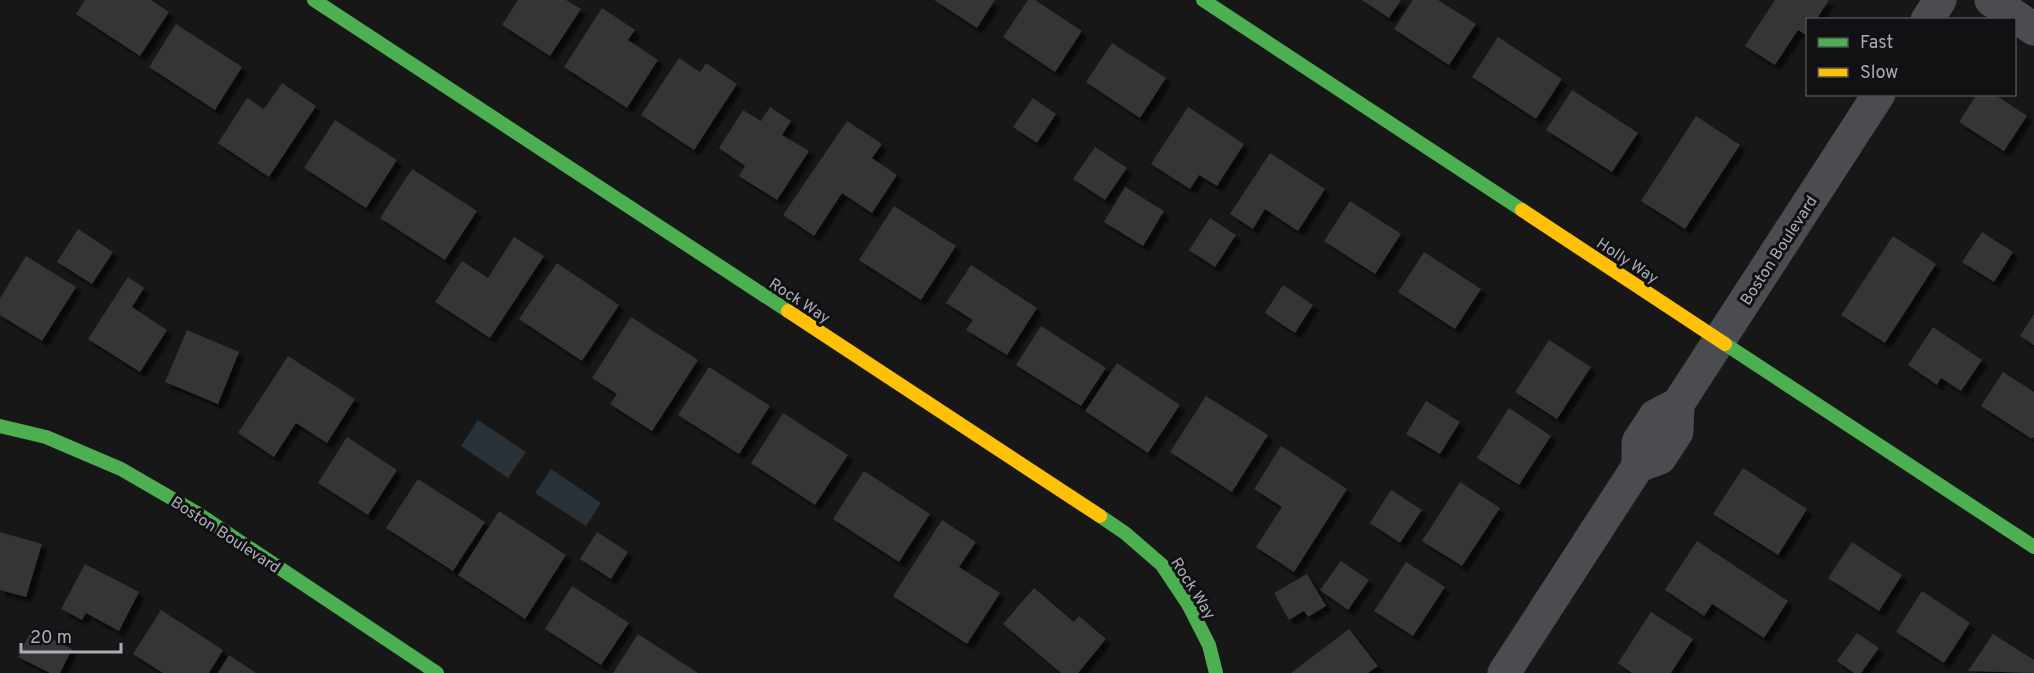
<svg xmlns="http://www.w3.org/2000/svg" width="2034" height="673" viewBox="0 0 2034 673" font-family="Overpass,sans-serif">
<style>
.water{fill:#2a3239}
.building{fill:#353536;filter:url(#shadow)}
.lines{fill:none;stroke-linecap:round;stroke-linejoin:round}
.street{stroke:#4b4c50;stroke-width:33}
.fast{stroke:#4caf50;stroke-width:14}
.slow{stroke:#ffc107;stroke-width:14}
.labels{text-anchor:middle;stroke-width:6;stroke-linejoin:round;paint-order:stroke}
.street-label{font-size:16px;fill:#a8adb8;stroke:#111113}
</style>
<defs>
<filter id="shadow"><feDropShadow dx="5.5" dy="5.5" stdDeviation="1.5" flood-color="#0009"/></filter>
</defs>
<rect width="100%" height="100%" fill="#171717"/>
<g class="water">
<polygon points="478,420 526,452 508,478 461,446"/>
<polygon points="551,469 601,503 586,526 535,493"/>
</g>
<g class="building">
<polygon points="85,0 151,0 169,12 140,56 76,14"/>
<polygon points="518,0 566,0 581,9 550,56 502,25"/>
<polygon points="934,0 995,0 977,28"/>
<polygon points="1028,0 1035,0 1082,31 1055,72 1003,37"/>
<polygon points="1362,0 1401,0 1389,18"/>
<polygon points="1413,0 1438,0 1476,24 1449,65 1394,29"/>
<polygon points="1775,0 1829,0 1816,20 1808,20 1806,35 1798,30 1775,65 1745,46"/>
<polygon points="602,8 635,30 628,40 658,60 627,108 564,67"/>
<polygon points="176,24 242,67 215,110 149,67"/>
<polygon points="1498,37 1562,79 1536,119 1472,77"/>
<polygon points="1112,43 1166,78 1140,118 1086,82"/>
<polygon points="679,58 700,72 706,63 737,84 694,150 641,115"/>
<polygon points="282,83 316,106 269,177 218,143 247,98 264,109"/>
<polygon points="1572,90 1638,133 1612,172 1546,130"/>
<polygon points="1977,94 1994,94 2027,116 2004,151 1959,122"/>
<polygon points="1033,98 1056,114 1037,143 1013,127"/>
<polygon points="770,107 791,121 782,135 809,151 777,200 739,176 745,166 719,148 743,110 761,121"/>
<polygon points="1188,107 1244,144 1217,186 1199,175 1190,189 1151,164"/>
<polygon points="1696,116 1740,145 1685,229 1641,201"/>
<polygon points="335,120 397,160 366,208 304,168"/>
<polygon points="847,121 882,144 872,158 897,175 872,213 842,193 814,236 783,215"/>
<polygon points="1095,147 1127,168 1105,200 1073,179"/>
<polygon points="1270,153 1325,189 1298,231 1265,209 1253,229 1230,214"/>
<polygon points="412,169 477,211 445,260 380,218"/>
<polygon points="1125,187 1164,211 1143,246 1104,222"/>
<polygon points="1350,201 1401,234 1375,274 1324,241"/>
<polygon points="894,206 956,246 921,300 859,260"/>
<polygon points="1210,218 1236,235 1215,267 1189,250"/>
<polygon points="78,229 113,252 92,284 57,262"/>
<polygon points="1982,232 2013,252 1994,282 1962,262"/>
<polygon points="1893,236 1936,264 1885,343 1841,315"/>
<polygon points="514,237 544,256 490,338 435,302 462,261 488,278"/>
<polygon points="1424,252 1481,289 1455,329 1398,292"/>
<polygon points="26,256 76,287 42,341 0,315 0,298"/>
<polygon points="557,263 619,305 582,361 519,319"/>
<polygon points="971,265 1037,308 1007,355 966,330 973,320 946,303"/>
<polygon points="128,277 144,288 132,307 167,330 140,372 88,339"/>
<polygon points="1283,285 1313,305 1295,333 1265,313"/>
<polygon points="2034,314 2034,345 2020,336"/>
<polygon points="631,317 698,360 652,431 610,404 617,394 592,378"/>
<polygon points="1041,326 1106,368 1081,406 1016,365"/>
<polygon points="1933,327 1982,360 1961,391 1941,378 1937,385 1908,365"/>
<polygon points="187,330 239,352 218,404 165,382"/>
<polygon points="1549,340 1591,367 1557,419 1515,392"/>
<polygon points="288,356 355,399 327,443 296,423 274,457 238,433"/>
<polygon points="1117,363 1180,405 1148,453 1085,411"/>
<polygon points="709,367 770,406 739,454 678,415"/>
<polygon points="2003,372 2034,392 2034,437 2032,439 1981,406"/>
<polygon points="1206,396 1268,435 1232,492 1170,452"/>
<polygon points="1426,401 1460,422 1440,454 1406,434"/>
<polygon points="1509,408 1551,436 1519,485 1477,458"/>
<polygon points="783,413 848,455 815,505 751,463"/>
<polygon points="347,437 397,470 368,515 318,483"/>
<polygon points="1281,446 1347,489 1294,572 1256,547 1282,507 1254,489"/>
<polygon points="1743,468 1807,509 1778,555 1713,514"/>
<polygon points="864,471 930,514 899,562 833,519"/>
<polygon points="418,479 485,522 453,571 386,528"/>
<polygon points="1460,482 1500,508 1462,566 1422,541"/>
<polygon points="1391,490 1422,510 1400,543 1370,523"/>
<polygon points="499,511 566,555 525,619 458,575"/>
<polygon points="942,520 976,542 959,567 1000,593 967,644 893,596"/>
<polygon points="0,532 42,544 26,597 0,590"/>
<polygon points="597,532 628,552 611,579 580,559"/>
<polygon points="1697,541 1788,601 1764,638 1712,604 1704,616 1665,590"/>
<polygon points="1852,542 1902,575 1879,611 1828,578"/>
<polygon points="1341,561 1369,580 1348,610 1320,590"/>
<polygon points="1406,562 1445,587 1413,636 1374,611"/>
<polygon points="85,564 139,592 119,631 86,613 82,620 61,609"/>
<polygon points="1307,574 1326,606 1308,617 1304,611 1289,620 1274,593"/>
<polygon points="572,586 629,623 601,665 545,629"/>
<polygon points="1034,588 1074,622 1079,616 1106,639 1078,673 1061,673 1003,624"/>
<polygon points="1922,591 1970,623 1944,663 1896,632"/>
<polygon points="161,610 223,650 209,673 163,673 133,654"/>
<polygon points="1651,612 1693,639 1671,673 1632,673 1618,663"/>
<polygon points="32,629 72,649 60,673 50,673 18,657"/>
<polygon points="1349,629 1378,666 1368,673 1291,673"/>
<polygon points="1857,633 1879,648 1861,673 1854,673 1837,661"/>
<polygon points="638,634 698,673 613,673"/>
<polygon points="1993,634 2034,660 2034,673 1968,671"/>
<polygon points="229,655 256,673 218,673"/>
</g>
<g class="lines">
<g class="street">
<polyline points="1991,0 2034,29"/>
<polyline points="1927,20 1940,0"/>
<polyline points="1678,404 1677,432 1660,458 1638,466 1638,442 1655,416 1678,404 1879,94"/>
<polyline points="1504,673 1638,466"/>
</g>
<g class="fast">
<polyline points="314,0 788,311"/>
<polyline points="1203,0 1522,210"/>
<polyline points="1725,344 2034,547"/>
<polyline points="0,426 46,437 121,469 197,513 437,673"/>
<polyline points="1100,516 1125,533 1162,565 1188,604 1209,645 1216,673"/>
</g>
<g class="slow">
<polyline points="1522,210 1725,344"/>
<polyline points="788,311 1100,516"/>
</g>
</g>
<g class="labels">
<g class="street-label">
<text transform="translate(1778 250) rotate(-57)" y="6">Boston Boulevard</text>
<text transform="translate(1628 260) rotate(33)" y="6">Holly Way</text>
<text transform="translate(800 300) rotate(33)" y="6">Rock Way</text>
<text transform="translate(226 534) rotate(33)" y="6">Boston Boulevard</text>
<text transform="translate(1194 588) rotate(58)" y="6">Rock Way</text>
</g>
</g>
<rect x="1806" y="18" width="210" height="78" fill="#111113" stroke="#4d4f55" stroke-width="1.5"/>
<rect x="1818" y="38" width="30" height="9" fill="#4caf50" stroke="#4d4f55" stroke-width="1.5"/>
<text x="1860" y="48" font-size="18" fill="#a8adb8">Fast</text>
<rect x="1818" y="68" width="30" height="9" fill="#ffc107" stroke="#4d4f55" stroke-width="1.5"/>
<text x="1860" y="78" font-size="18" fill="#a8adb8">Slow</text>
<path d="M21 643v9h100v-9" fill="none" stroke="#a8adb8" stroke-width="3"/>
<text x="30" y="643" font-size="18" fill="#a8adb8" stroke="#111113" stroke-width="4.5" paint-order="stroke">20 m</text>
</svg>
